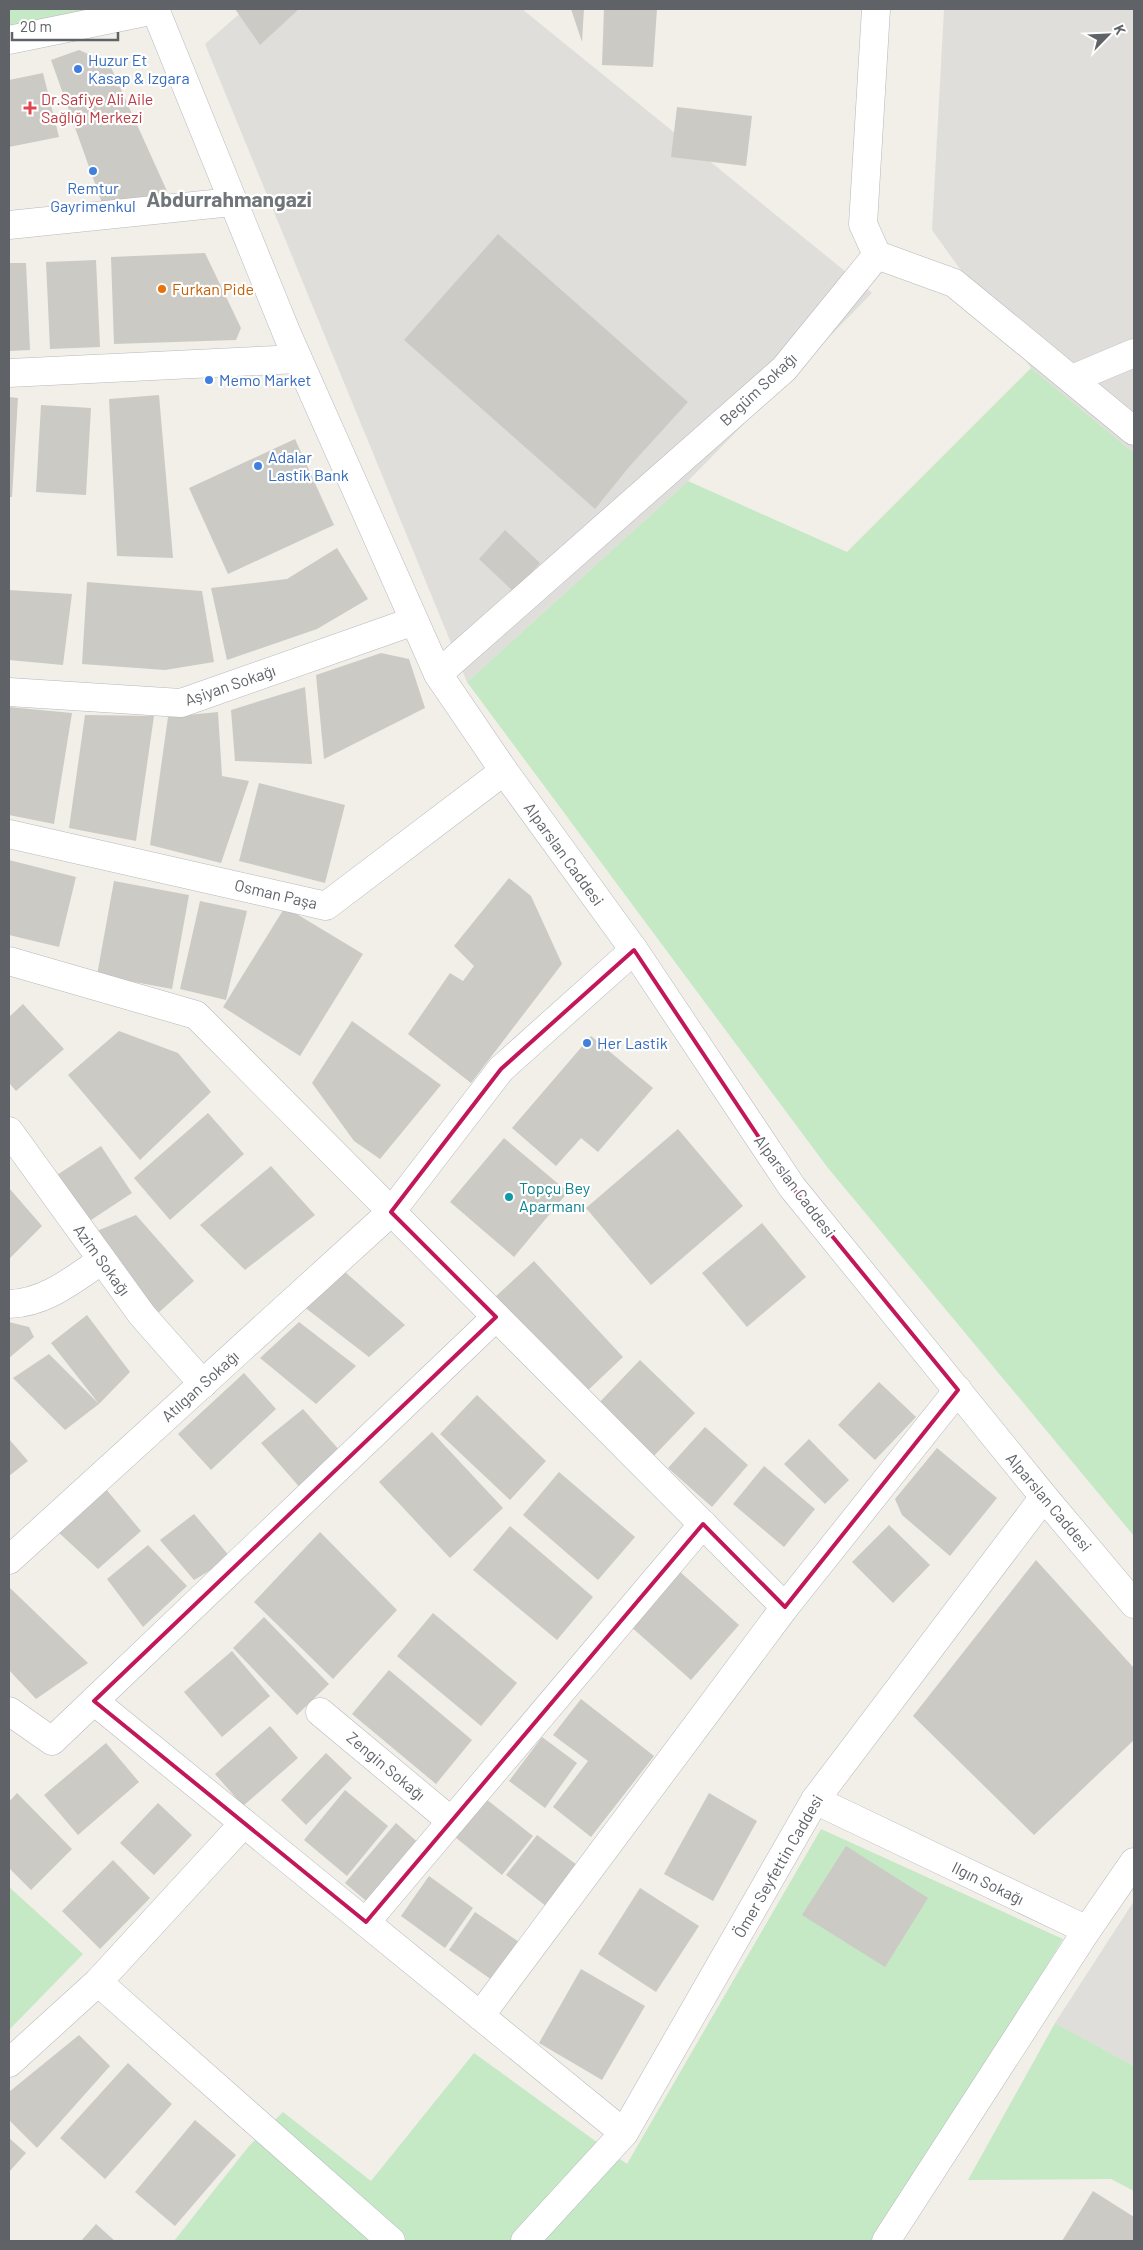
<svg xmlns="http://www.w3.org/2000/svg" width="1143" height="2250" viewBox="0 0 1143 2250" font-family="Barlow,sans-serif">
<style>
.industrial{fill:#e0deda}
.green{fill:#c5e8c5}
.building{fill:#cccac5}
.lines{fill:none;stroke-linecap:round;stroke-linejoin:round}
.street-casing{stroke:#b5b8bc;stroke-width:29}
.secondary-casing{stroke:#b6babf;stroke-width:29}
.street{stroke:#fff;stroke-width:28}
.secondary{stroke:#fff;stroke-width:28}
.marked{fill:none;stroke:#c2185b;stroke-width:4;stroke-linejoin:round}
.shop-dot{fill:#3f7fe0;stroke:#fff;stroke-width:2}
.health-dot{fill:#e0444e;stroke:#fff;stroke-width:2}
.food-dot{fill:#e8710a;stroke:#fff;stroke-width:2}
.culture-dot{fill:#0f9aa8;stroke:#fff;stroke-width:2}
.labels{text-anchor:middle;stroke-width:4.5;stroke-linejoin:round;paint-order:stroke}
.shop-label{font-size:16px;fill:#366cbe;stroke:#fff;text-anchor:start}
.health-label{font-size:16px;fill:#be3a42;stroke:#fff;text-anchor:start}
.food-label{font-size:16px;fill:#c56008;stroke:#fff;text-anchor:start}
.street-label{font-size:16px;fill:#5f6368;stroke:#fff}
.culture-label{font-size:16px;fill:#0d838f;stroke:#fff;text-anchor:start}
.district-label{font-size:21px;font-weight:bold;fill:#70757a;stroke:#fff}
</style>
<rect width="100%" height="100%" fill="#f1efe8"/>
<g class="industrial">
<polygon points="245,9 522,9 872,293 688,481 467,682 205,44"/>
<polygon points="944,9 1134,9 1134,453 1031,368 932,230"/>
<polygon points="1134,1901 1134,2066 1055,2023"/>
</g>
<g class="green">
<polygon points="9,9 126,9 9,52"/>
<polygon points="1031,368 1134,453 1134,1536 828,1168 467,682 688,481 847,552"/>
<polygon points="821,1829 1063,1939 879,2241 174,2241 249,2146 283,2112 371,2181 474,2053 627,2164"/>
<polygon points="9,1887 83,1954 9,2030"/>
<polygon points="1055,2023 1134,2066 1134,2191 1111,2179 968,2180"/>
</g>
<g class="building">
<polygon points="235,9 299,9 260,45"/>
<polygon points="571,9 584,9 582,42"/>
<polygon points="604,9 657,9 653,67 602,65"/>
<polygon points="79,50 109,63 167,191 104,209 51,60"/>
<polygon points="43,73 59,137 9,147 9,80"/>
<polygon points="677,107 752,116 746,166 671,157"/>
<polygon points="498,234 688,402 629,467 595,509 404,340"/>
<polygon points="205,253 241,328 236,340 114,344 111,257"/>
<polygon points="96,260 100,347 50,349 46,262"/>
<polygon points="9,263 26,263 30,350 9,351"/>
<polygon points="159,395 173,558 117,556 109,399"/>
<polygon points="9,397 18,398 12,497 9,497"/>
<polygon points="41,405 91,408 86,495 36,492"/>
<polygon points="295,439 334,525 228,574 189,488"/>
<polygon points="505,530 540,563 514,592 479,559"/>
<polygon points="337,548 368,599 317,629 227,660 211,588 287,579"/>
<polygon points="87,582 202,591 214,662 165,670 82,664"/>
<polygon points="9,590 72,594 63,665 9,660"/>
<polygon points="381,653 409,659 425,708 324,759 316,675"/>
<polygon points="305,687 312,764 235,761 231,710"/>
<polygon points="9,707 72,713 54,824 9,815"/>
<polygon points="218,712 222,776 249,781 221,863 150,845 168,717"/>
<polygon points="85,715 154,716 136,841 69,828"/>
<polygon points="259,783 345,805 325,883 239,861"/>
<polygon points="9,860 76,877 59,947 9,935"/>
<polygon points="509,878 531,896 562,964 471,1083 408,1034 450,973 463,981 474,966 454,946"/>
<polygon points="114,881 189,895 172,989 97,975"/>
<polygon points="200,901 247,911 226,1000 180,989"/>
<polygon points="285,907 363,954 300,1056 223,1007"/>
<polygon points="23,1004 64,1049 16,1091 9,1083 9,1017"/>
<polygon points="352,1021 441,1085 380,1159 354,1141 312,1083"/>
<polygon points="119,1031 178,1053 211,1092 140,1160 68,1075"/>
<polygon points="591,1036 653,1088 598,1152 581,1138 556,1166 512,1128"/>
<polygon points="208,1113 244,1154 170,1220 134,1178"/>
<polygon points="678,1129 743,1206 651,1285 586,1208"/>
<polygon points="504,1138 568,1192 514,1257 450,1202"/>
<polygon points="101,1146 132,1193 88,1222 57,1175"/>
<polygon points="271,1166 315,1215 245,1270 200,1225"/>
<polygon points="9,1188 42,1226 9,1259"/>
<polygon points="136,1215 194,1281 157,1314 87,1235"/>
<polygon points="762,1223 806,1277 747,1327 702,1273"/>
<polygon points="534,1261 623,1357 583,1395 494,1298"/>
<polygon points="344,1271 405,1325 369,1357 303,1306"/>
<polygon points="87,1315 130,1372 99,1404 65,1430 13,1378 49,1354 99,1404 51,1343"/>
<polygon points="9,1322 29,1327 34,1337 9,1358"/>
<polygon points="299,1322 356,1366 316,1404 260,1358"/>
<polygon points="640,1360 695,1413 650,1460 595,1407"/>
<polygon points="244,1373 276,1409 211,1470 178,1434"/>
<polygon points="879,1382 916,1417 875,1460 838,1425"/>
<polygon points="477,1395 546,1461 510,1500 440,1434"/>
<polygon points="303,1409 341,1452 302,1490 261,1443"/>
<polygon points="705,1427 748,1465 712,1507 668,1468"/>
<polygon points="432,1432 503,1508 450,1558 379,1482"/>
<polygon points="9,1439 28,1461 9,1476"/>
<polygon points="809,1439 849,1480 825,1504 784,1464"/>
<polygon points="937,1448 997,1498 950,1556 902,1515 895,1499"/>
<polygon points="764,1466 815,1509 784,1547 733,1504"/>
<polygon points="559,1472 635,1537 598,1580 523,1515"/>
<polygon points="100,1482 141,1531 98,1569 57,1531"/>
<polygon points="194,1514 231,1558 194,1580 160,1540"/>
<polygon points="889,1525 930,1565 893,1603 852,1562"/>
<polygon points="510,1526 593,1597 557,1640 473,1570"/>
<polygon points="320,1532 397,1610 333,1679 254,1602"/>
<polygon points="148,1545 187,1586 143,1627 107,1579"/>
<polygon points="1036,1560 1134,1668 1134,1740 1034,1835 913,1716"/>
<polygon points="678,1570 739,1625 691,1680 629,1625"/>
<polygon points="9,1587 88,1663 36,1699 9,1670"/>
<polygon points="433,1613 517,1683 481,1726 397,1656"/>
<polygon points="264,1617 329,1684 297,1715 233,1648"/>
<polygon points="232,1651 270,1696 222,1737 184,1692"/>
<polygon points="389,1670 472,1740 436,1784 352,1714"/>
<polygon points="581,1699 654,1756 591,1837 553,1807 588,1761 553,1735"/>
<polygon points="270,1726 298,1758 243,1806 215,1774"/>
<polygon points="542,1737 577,1763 545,1808 509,1781"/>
<polygon points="106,1743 139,1782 78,1835 44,1795"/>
<polygon points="326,1753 352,1778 306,1825 281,1800"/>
<polygon points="345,1790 388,1826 347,1876 304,1840"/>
<polygon points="17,1793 72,1849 31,1890 9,1868 9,1802"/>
<polygon points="709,1793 757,1821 713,1901 664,1874"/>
<polygon points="486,1799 533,1836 502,1875 455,1837"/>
<polygon points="158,1803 192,1835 154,1875 120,1843"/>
<polygon points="396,1823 422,1846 371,1905 345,1883"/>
<polygon points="537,1835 577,1865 546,1906 506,1875"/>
<polygon points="846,1846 928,1898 885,1967 802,1915"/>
<polygon points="113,1860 150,1898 100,1949 62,1911"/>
<polygon points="429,1876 473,1908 445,1948 401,1916"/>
<polygon points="640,1888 699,1926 656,1992 598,1954"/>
<polygon points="475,1912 519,1942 492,1980 449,1950"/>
<polygon points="581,1969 645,2006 602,2080 539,2043"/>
<polygon points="79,2035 110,2066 37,2148 9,2120 9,2092"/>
<polygon points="128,2063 172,2104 105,2179 60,2138"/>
<polygon points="195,2120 236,2155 175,2226 135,2192"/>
<polygon points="9,2138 26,2153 9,2172"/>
<polygon points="1093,2191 1134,2217 1134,2241 1062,2241"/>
<polygon points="96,2224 115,2241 81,2241"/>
</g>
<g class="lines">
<defs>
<g id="street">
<polyline points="9,40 155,10"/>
<polyline points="9,225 232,202"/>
<polyline points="877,255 954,283 1134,431"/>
<polyline points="9,373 298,359"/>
<polyline points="1072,379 1134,353"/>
<polyline points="438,674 784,369 877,255 863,224 876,9"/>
<polyline points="9,692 181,703 414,621"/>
<polyline points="9,834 326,906 504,771"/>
<polyline points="9,961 196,1015 785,1607 958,1390"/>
<polyline points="9,1131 142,1315 203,1384"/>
<path d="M9,1304C45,1303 73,1280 102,1260"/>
<polyline points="9,1560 391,1212 501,1069 634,950"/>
<polyline points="94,1701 624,2133"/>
<polyline points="9,1711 52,1741 496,1317"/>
<polyline points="320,1712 451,1821"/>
<polyline points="815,1800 1087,1930 1134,1862"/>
<polyline points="366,1922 703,1524"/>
<polyline points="98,1982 391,2241"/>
<polyline points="480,2016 785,1607"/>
<polyline points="9,2063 98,1982 244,1823"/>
<polyline points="525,2241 624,2133 815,1800 1044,1497"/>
<polyline points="886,2241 1087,1930"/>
</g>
<polyline id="secondary" points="155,9 287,334 438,674 504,771 634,950 792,1187 1044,1497 1134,1604"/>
</defs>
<use href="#street" class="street-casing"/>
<use href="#secondary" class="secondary-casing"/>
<use href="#street" class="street"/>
<use href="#secondary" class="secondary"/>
</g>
<path class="marked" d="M634,950L792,1187L958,1390L785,1607L703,1524L366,1922L94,1701L496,1317L391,1212L501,1069Z"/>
<g class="shop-dot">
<circle cx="78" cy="69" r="5"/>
<circle cx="93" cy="171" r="5"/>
<circle cx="209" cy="380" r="5"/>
<circle cx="258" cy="466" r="5"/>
<circle cx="587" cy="1043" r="5"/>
</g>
<path class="health-dot" d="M27.5 100.5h5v5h5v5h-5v5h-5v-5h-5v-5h5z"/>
<circle class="food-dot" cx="162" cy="289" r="5"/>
<circle class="culture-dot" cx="509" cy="1197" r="5"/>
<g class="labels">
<g class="shop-label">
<text x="88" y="66">Huzur Et<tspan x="88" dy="18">Kasap &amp; Izgara</tspan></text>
<text x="93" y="194" text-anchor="middle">Remtur<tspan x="93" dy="18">Gayrimenkul</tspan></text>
<text x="219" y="386">Memo Market</text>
<text x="268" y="463">Adalar<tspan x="268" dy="18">Lastik Bank</tspan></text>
<text x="597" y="1049">Her Lastik</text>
</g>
<g class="health-label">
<text x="41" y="105">Dr.Safiye Ali Aile<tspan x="41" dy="18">Sağlığı Merkezi</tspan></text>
</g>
<g class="food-label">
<text x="172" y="295">Furkan Pide</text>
</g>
<g class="street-label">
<text transform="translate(758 389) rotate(-43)" y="6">Begüm Sokağı</text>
<text transform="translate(230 685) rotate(-19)" y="6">Aşiyan Sokağı</text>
<text transform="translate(564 854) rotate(54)" y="6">Alparslan Caddesi</text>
<text transform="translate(276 894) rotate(13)" y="6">Osman Paşa</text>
<text transform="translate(795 1186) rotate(53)" y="6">Alparslan Caddesi</text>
<text transform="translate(102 1260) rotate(54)" y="6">Azim Sokağı</text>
<text transform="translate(200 1386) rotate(-42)" y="6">Atılgan Sokağı</text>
<text transform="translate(1049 1502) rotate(50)" y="6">Alparslan Caddesi</text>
<text transform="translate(386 1766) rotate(40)" y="6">Zengin Sokağı</text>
<text transform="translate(778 1866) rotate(-60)" y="6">Ömer Seyfettin Caddesi</text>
<text transform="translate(988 1883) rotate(26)" y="6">Ilgın Sokağı</text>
</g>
<g class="culture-label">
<text x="519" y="1194">Topçu Bey<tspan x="519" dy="18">Aparmanı</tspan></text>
</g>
<g class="district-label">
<text x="229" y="207">Abdurrahmangazi</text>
</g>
</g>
<rect width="1143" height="2250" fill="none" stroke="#5f6368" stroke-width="20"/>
<g transform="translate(1108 35) rotate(66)" stroke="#ffffff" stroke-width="4" paint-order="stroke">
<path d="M0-4L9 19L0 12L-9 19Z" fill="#5f6368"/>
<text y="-8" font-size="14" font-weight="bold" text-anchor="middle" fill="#5f6368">K</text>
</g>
<path d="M12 32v8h106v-8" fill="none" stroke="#5f6368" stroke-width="2.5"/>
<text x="20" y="32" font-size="15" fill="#5f6368" stroke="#ffffff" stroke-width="4" paint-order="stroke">20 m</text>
</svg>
